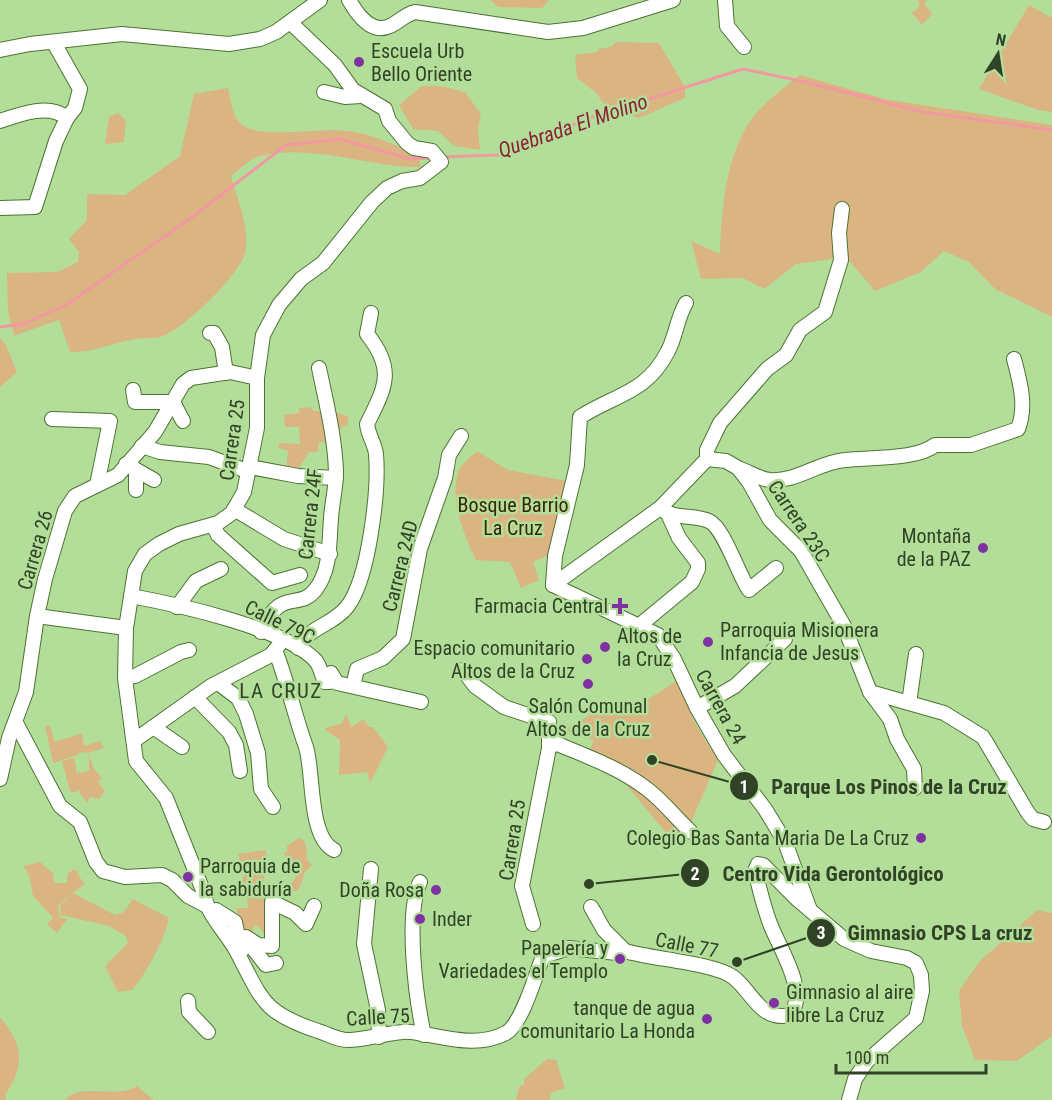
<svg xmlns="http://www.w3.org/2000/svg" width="1052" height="1100" viewBox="0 0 1052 1100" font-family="'Roboto Condensed',sans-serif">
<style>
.green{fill:#dbb581}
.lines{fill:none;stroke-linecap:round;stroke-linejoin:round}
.stream{stroke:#f198a0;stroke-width:3}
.minor-casing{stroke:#4d7333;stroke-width:16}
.minor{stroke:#fff;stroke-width:14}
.poi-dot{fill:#8031a1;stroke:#b3de99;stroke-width:2}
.labels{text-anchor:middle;stroke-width:5;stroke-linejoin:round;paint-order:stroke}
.poi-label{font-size:20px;fill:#314327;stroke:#b3de99;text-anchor:end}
.street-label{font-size:20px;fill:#314327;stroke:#b3de99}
.park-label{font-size:20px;fill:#392404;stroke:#b3de99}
.water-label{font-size:21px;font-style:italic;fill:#8a2337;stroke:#b3de99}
.neighbourhood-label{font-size:21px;letter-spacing:1.5px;fill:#314327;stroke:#b3de99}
.leader{fill:none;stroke:#314327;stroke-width:2}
.callout-dot{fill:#314327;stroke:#b3de99;stroke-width:2}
.mark-label{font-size:18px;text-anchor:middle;font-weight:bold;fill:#fff}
.callout-label{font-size:21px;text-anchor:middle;font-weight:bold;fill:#314327;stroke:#b3de99;stroke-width:5;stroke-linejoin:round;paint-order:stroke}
</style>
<rect width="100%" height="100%" fill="#b3de99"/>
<g class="green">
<polygon points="491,0 549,0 542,8 498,7"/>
<polygon points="918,0 926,0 925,5 932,14 922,25 912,13 920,6"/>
<polygon points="1029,5 1052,18 1052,112 1038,110 979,89"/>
<polygon points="616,42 659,43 685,87 685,98 639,118 606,106 596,93 577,78 575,55 598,52 598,49 611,47"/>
<path d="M800,75L884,99L1052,125V317L995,289L969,262L944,251L921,272L875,291L846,257L796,264L764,289L743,278L701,279L691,241L720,254C721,214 725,167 744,131C756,108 780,91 800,75Z"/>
<polygon points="422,86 440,86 465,92 481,114 478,129 480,150 454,146 438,131 413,129 399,105"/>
<path d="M228,88C231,101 232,118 244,126C263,139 321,127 348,131C373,134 395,145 417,155L421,167C368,168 315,143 261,156C251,158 239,170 231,176C237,199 252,232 244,256C235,279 186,327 163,336C155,339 145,337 136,339C113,342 94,353 70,352L59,320L14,336L8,311L7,273L57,272L78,262L79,252L69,239L87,220V194L125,195L180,156L194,94Z"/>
<polygon points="118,113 126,121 124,142 105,144 109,117"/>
<polygon points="0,338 6,345 17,372 0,387"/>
<polygon points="309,407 314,411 325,411 331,443 319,442 318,452 309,452 296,473 286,470 288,451 279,448 279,443 300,444 299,427 285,427 284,415 299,413 299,408"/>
<polygon points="335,412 349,417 347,426 343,426 337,434"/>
<path d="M477,451L508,470L567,481L552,553L533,562L539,580L521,588L510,562L476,560C464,535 447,496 460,468C464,462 472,456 477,451Z"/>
<path d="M681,678C684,710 701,733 718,760L683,841L671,839L620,777L586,759L594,740L564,730L600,710L633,709Z"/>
<polygon points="346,715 352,727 363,719 369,727 373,727 388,747 370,783 367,772 339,775 340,740 324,729 342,723"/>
<polygon points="45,726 50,726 55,742 82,733 84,746 100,741 104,748 88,753 80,752 78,755 53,763"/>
<polygon points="89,754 94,769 102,778 98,782 105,791 99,799 90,797 87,803 78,790 74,793 70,791 62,761 74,758 77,773 89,771"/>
<polygon points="300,837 306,844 307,860 312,865 305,872 299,889 286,896 286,884 292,883 297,875 292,865 288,865 284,853 287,852 287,846"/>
<polygon points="265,850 268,860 261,893 268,907 267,938 259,927 255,925 252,931 254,936 244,936 237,922 237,908 248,908 246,886 240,885 244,876 238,854"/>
<path d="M40,862L53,873L54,883H67V874L74,869L79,872L77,874L85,884L73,893L115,915L124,912L133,899L169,918C164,941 147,972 132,990L118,992L105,966L128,943L126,936L109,926L61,915L60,906L73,892L58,906L60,917L67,919L57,933L47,924L53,918L33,896L29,875L23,866Z"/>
<polygon points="1037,910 1052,913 1052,1036 1017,1061 975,1060 962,1026 959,991 980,961"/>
<path d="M0,1017C23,1045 26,1064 5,1095L6,1100H0Z"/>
<polygon points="547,1059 556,1060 565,1088 551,1093 550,1100 516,1100 519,1087 524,1084 524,1079"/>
<path d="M137,1086L154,1100H65C80,1081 117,1100 137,1086Z"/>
</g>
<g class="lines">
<g class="stream">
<polyline points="442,157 498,155 595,116 743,69 806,82 923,112 1052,130"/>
<polyline points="0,327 23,324 66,305 191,218 286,145 340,139 410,159 432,158"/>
</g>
<defs>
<g id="minor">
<path d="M349,0C357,14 371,35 390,26C399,22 404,15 415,12L548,32L583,28L673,0"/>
<polyline points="725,0 727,26 744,47"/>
<path d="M291,23L335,65L353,90L385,109L389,121L407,143L414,148L432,151L441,162L420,178L402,181L387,188L372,202L323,263L301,279L279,305L263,335L257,378V428L244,492L232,513L218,523L179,534L159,544L145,554L135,571L126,628L125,678L136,761L166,798L204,893C206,914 227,933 237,952C262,1000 263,1013 318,1031C328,1034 337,1040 348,1040C365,1040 398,1030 411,1032C443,1036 475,1049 506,1033C522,1024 536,974 543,956L569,948L617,953L625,951C651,959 714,963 733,977C752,991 760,1022 790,1015C809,993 780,949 771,926C764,909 760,890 755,871L758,864L763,865L798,900L844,939L871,951L907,958L916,963L921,975L922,991L916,1018L867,1061L855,1079L849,1100"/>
<polyline points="0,50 30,44 122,34 229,44 260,39 276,32 320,0"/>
<polyline points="324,92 345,97 361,96"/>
<path d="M0,121C20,114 49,103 67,118"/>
<polyline points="0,208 35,207 56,141 67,118 75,108 80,89 54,43"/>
<polyline points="210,333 214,333 222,347 226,373"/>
<polyline points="133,390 135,402 173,402 183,421"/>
<polyline points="52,419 110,421 97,485"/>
<polyline points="142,446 160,452 209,457 244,470 250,467 298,476 336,478"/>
<polyline points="707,459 726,461 738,468 749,482 770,520 801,551 844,626 870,692 890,719 897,739 914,769 915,788"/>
<polyline points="126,464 154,480"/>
<path d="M740,469C749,472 760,479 770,480C797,482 819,462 845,460C868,457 917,460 935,445H971L1018,429C1027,406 1020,382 1014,359"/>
<polyline points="136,490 136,470"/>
<path d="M660,508C675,520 692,514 709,521C724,528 738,574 749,590L776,568"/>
<polyline points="234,509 284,539 330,554"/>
<polyline points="213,525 218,535 272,583 300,575"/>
<polyline points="553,585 660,508 707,459 707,450 720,423 767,369 786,355 800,330 825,312 841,260 839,233 842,209"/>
<polyline points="553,585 658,635 674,659 697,708 724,755 765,809 785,842 810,910"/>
<path d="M553,585L555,556L577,465L580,417C616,394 647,393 668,351C676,336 677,318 686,303"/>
<path d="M131,596C174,604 286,628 316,661C320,666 322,676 325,682H330L331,673L337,683L421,702"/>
<polyline points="177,607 196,581 221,569"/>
<polyline points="37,616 126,628"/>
<polyline points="640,625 692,582 698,569 698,563 679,538 668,514"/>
<path d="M261,632C281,585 299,612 316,589C331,569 329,542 331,518C332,503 336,488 336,472C335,437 326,402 319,368"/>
<path d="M298,648C308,627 333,625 347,607C369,579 379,490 376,454C375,444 368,435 367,424C385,388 396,370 367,334L371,313"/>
<path d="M275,650C288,683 294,714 306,747C314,772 308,837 334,850"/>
<polyline points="463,670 475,686 504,707 549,722 549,748 522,886 533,924"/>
<polyline points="125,678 135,676 181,652 189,650"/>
<polyline points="218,683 238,698 246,714 258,753 261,789 273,807"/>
<polyline points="353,686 357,669 383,658 403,639 420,549 445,478 449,455 461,436"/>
<polyline points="870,692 944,713 983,737 1028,813 1033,819 1044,822"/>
<polyline points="195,697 229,732 236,745 240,771"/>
<polyline points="909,703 916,654"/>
<polyline points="697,708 735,686 785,639"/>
<polyline points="16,723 60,806 80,822 96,862 103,871 125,877 162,875 172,880 188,896 205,905"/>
<polyline points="153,727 182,747"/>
<polyline points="135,740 211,686 271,655 279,645"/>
<path d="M549,748L555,743C586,756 620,768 647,789C663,801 676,818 691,832"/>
<polyline points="0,779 9,738 26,692 37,616 45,579 65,511 75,496 118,475 155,432 183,384 191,378 230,372 257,378"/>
<polyline points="371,869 364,944 378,1010 379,1037"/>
<path d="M420,882C405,915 416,999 424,1035"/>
<polyline points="216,910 235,922 238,937 248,946"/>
<polyline points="596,915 591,907 604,930 625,951"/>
<polyline points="248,942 266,965 276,963"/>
<polyline points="238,953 248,945 246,937 258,945 272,946 272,902 295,913 306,924 314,906"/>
<polyline points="188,1001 189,1012 208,1032"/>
</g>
</defs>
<use href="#minor" class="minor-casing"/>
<use href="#minor" class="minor"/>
</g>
<g class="poi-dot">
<circle cx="359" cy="62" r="6"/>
<circle cx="983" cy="548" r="6"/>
<path d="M617 597h6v6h6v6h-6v6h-6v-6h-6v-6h6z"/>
<circle cx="708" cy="642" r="6"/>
<circle cx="605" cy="647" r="6"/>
<circle cx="587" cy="659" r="6"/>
<circle cx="588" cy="684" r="6"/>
<circle cx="921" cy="838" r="6"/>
<circle cx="188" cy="877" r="6"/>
<circle cx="436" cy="890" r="6"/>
<circle cx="420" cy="919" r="6"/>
<circle cx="620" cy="959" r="6"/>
<circle cx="774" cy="1003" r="6"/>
<circle cx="707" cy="1019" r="6"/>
</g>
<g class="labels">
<g class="poi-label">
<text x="371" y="58" text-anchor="start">Escuela Urb<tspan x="371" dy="23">Bello Oriente</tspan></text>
<text x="971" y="543">Montaña<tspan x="971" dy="23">de la PAZ</tspan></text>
<text x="608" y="613">Farmacia Central</text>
<text x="720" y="637" text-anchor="start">Parroquia Misionera<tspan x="720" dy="23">Infancia de Jesus</tspan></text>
<text x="617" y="643" text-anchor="start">Altos de<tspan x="617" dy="23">la Cruz</tspan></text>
<text x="575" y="655">Espacio comunitario<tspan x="575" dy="23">Altos de la Cruz</tspan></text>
<text x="588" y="713" text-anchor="middle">Salón Comunal<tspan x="588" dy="23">Altos de la Cruz</tspan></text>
<text x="909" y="845">Colegio Bas Santa Maria De La Cruz</text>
<text x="200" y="873" text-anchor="start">Parroquia de<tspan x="200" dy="23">la sabiduría</tspan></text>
<text x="424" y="897">Doña Rosa</text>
<text x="432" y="926" text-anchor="start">Inder</text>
<text x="608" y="955">Papelería y<tspan x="608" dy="23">Variedades el Templo</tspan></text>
<text x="786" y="999" text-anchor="start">Gimnasio al aire<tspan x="786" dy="23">libre La Cruz</tspan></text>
<text x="695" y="1015">tanque de agua<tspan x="695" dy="23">comunitario La Honda</tspan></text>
</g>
<g class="street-label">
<text transform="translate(232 440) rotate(-82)" y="7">Carrera 25</text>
<text transform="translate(310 514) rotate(-84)" y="7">Carrera 24F</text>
<text transform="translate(799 521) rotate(56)" y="7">Carrera 23C</text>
<text transform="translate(35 550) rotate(-74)" y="7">Carrera 26</text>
<text transform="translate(400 566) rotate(-76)" y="7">Carrera 24D</text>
<text transform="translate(280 622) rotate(26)" y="7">Calle 79C</text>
<text transform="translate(721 707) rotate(61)" y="7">Carrera 24</text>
<text transform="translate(512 840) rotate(-81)" y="7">Carrera 25</text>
<text transform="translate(687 945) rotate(11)" y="7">Calle 77</text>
<text transform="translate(378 1017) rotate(-3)" y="7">Calle 75</text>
</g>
<g class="park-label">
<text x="513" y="512">Bosque Barrio<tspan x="513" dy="23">La Cruz</tspan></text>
</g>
<g class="water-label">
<text transform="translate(573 126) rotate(-19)" y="7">Quebrada El Molino</text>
</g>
<g class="neighbourhood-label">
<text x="281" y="698">LA CRUZ</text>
</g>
</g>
<path class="leader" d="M652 760L744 786M589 884L695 873M737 962L821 933"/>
<g class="callout-dot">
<circle cx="652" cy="760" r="6"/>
<circle cx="589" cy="884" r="6"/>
<circle cx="737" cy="962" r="6"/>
<circle cx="744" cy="786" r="15"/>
<circle cx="695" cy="873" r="15"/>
<circle cx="821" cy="933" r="15"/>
</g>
<g class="mark-label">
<text x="744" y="793">1</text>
<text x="695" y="880">2</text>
<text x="821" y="939">3</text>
</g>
<g class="callout-label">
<text x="889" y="794">Parque Los Pinos de la Cruz</text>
<text x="833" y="881">Centro Vida Gerontológico</text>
<text x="940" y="940">Gimnasio CPS La cruz</text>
</g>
<g transform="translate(998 54) rotate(12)" stroke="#b3de99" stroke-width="4.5" paint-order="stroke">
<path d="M0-4.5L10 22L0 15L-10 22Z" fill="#314327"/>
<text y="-9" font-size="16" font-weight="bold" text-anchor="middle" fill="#314327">N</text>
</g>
<path d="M836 1064v9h150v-9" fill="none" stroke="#314327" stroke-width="3"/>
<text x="845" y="1064" font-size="18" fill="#314327" stroke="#b3de99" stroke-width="4.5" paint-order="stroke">100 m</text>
</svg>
